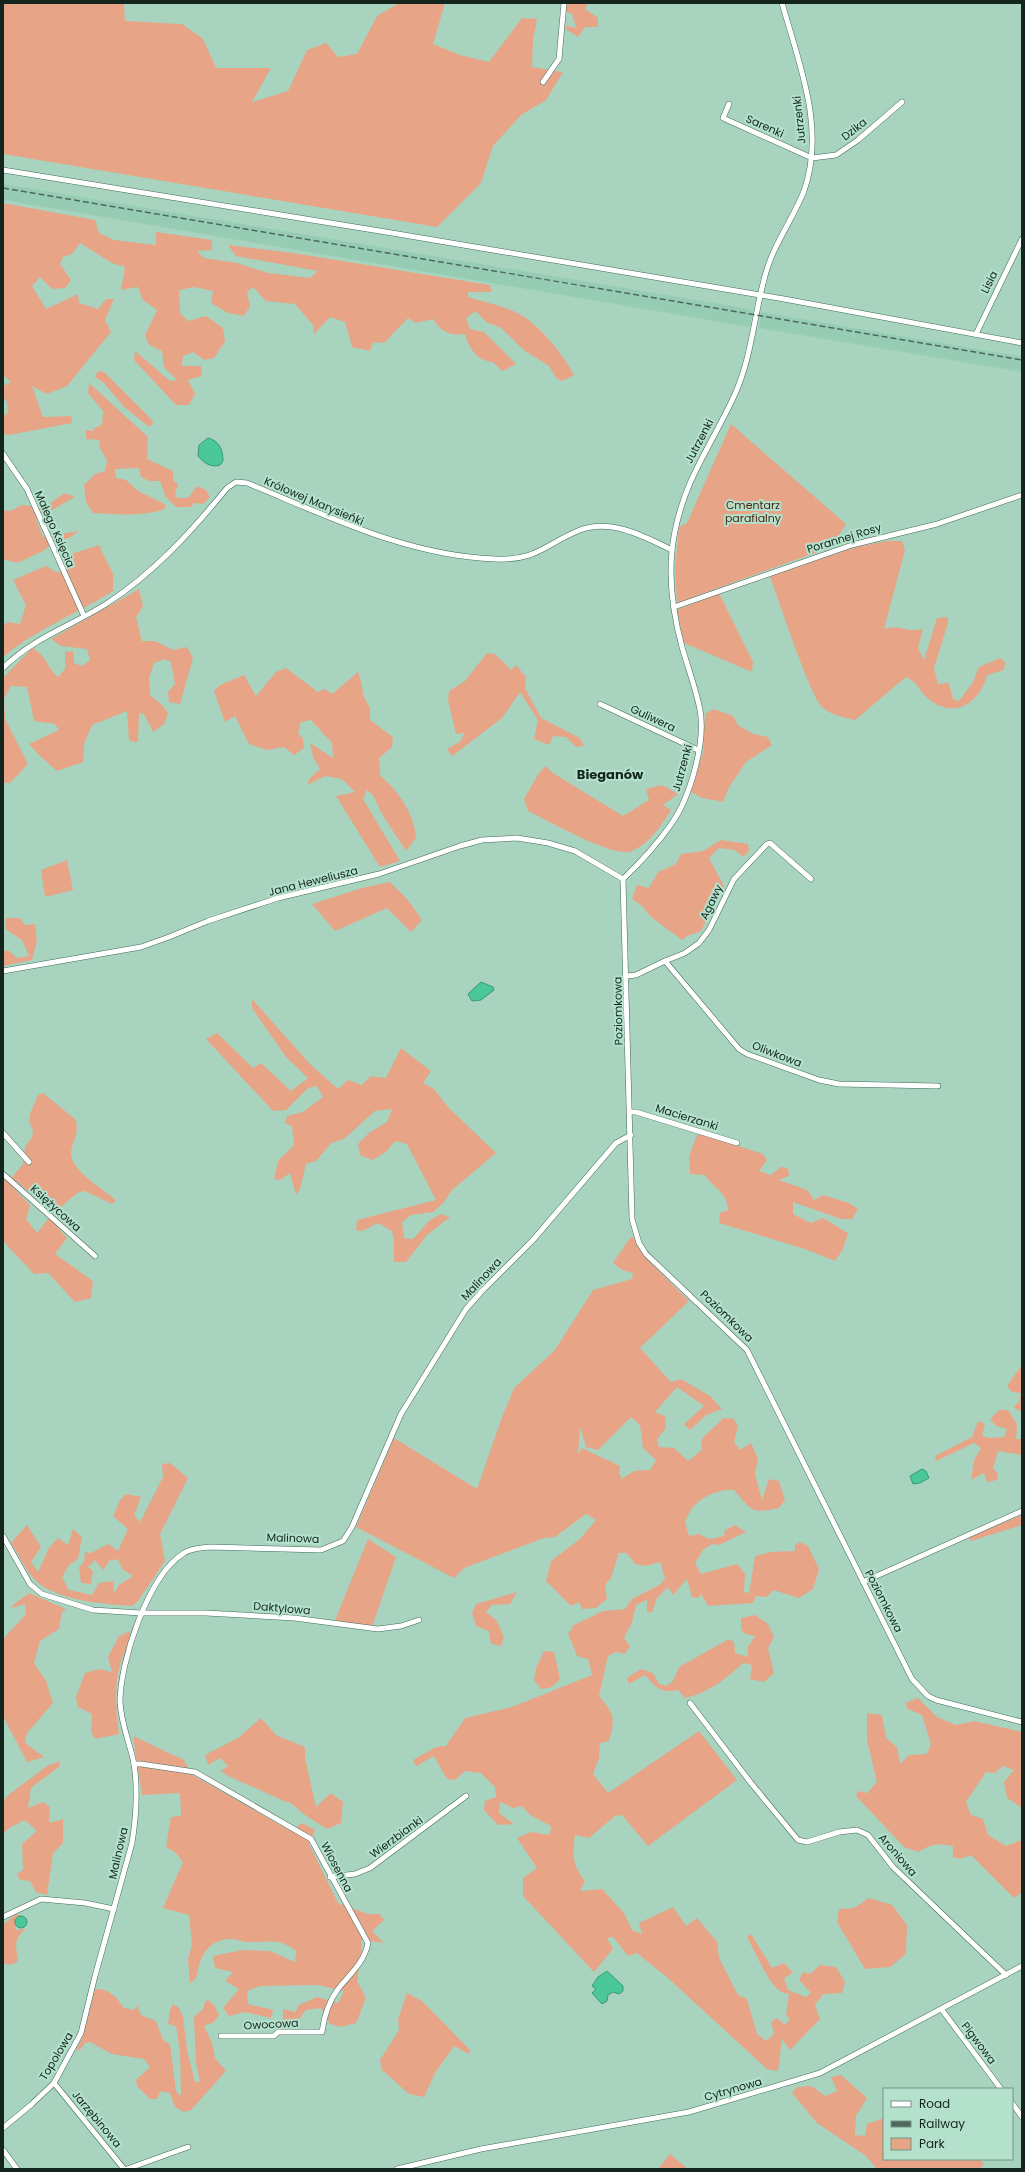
<svg xmlns="http://www.w3.org/2000/svg" width="1025" height="2172" viewBox="0 0 1025 2172" font-family="Poppins,sans-serif">
<style>
.built{fill:#97ccb4}
.green{fill:#e7a487;fill-rule:evenodd}
.water{fill:#4bc899;stroke:#3a9774}
.lines{fill:none;stroke-linecap:round;stroke-linejoin:round}
.minor-casing{stroke:#406a58;stroke-width:6}
.minor{stroke:#fff;stroke-width:5}
.rail{stroke:#4d695c;stroke-width:1.5;stroke-dasharray:6 3;stroke-linecap:butt}
.labels{text-anchor:middle;stroke-width:4;stroke-linejoin:round;paint-order:stroke}
.street-label{font-size:11px;fill:#13251d;stroke:#b4e1cc}
.park-label{font-size:11px;fill:#4a2412;stroke:#b4e1cc}
.quarter-label{font-size:13px;font-weight:bold;fill:#13251d;stroke:#b4e1cc}
</style>
<rect width="100%" height="100%" fill="#a8d4bf"/>
<g class="built">
<polygon points="3,184 743,308 753,311 750,327 3,200"/>
<polygon points="761,312 1022,357 1022,372 759,328"/>
</g>
<g class="green">
<polygon points="3,3 124,3 125,21 182,24 203,39 216,68 271,68 252,102 288,91 307,50 326,43 338,57 357,54 377,16 399,3 445,3 433,44 460,55 489,62 522,18 537,19 533,40 532,67 563,72 546,100 521,115 493,146 481,183 437,227 3,154"/>
<polygon points="566,3 588,3 585,9 598,18 598,27 585,27 578,37 567,30 565,25 576,28 572,14 566,12"/>
<path d="M3,203L95,220L99,233L114,240L156,245V232L212,240V250L197,251L204,258L237,263L268,273L310,278L318,271L236,256L228,245L293,253L490,285L492,292H468V297C487,303 510,307 526,318C545,332 563,355 574,375L562,381L556,378L549,366L525,351L501,328L486,322L476,311L466,318L470,329L484,332L516,364L502,371L493,362C477,361 469,348 465,334C450,336 441,332 433,319L416,323L408,318L384,343L373,342L370,351L352,347L345,322L330,317L314,334L313,325L295,304L266,301L253,287L247,292L250,306L244,316L228,313L211,303L213,291L194,287L179,290L180,313L188,321L206,316L223,328L225,341L214,358L204,360L193,352L183,356L182,366H201L202,376L188,380L195,394L189,405H176L134,360L135,351L170,381L177,380L164,367L162,351L149,345L145,335L157,310L143,300L138,287L121,290L125,267L112,263L80,243L72,254L63,257L60,264L71,280L65,288L52,289L40,277L32,286L46,309L78,294L79,303L98,309L106,299H114L105,320L111,332L67,386L47,394L32,386L43,417L71,416L72,423L9,435L3,433V416L8,413L7,402L3,397V386L11,382L3,375Z"/>
<polygon points="98,371 104,372 153,421 152,426 148,426 124,407 104,383 95,377"/>
<path d="M89,383L148,437L147,459L173,471V480L178,484L175,493L177,498H188L197,486L206,490L210,497L203,504L194,503L191,507H176L166,497L160,481H149L141,477L139,468L115,469L116,478L126,480L138,491L165,504V509C142,517 117,514 93,513L86,502L84,485L95,474L105,471L107,461L100,448L99,440L86,439V430L94,431V428L102,425L103,411L88,393Z"/>
<polygon points="731,424 846,524 831,547 677,603 675,567 679,527 687,523"/>
<polygon points="64,493 75,497 36,519 43,537 79,531 69,538 55,541 43,551 17,563 3,559 3,510 10,511 22,505 44,508"/>
<path d="M887,541H902L905,550L884,629C902,624 905,633 923,629L918,648L924,660L937,618L948,617V623L934,668L938,684L949,683L953,699L959,701L973,682L979,667L1000,658L1005,662L1004,670L987,675C980,703 955,719 930,700C919,692 919,683 906,677L855,720C843,717 833,716 823,708C810,697 779,600 770,577L771,575L856,547Z"/>
<path d="M99,545L113,574V591C77,614 36,629 3,657V626L8,622L20,624L26,605L13,580L46,566L58,573L67,567L65,556Z"/>
<path d="M139,589L143,606L136,617L142,641H155L173,650L187,647L193,658L180,704L169,702L168,692L175,684L171,662L165,659L154,663L149,678L150,695L163,706L168,713L164,724L153,732L144,714L139,713L138,742L129,741L127,711L92,725L84,744L83,762L57,771L40,756L29,744L59,730L55,724L34,721L27,687L11,686L4,699L5,719L28,764L10,783H3V678L32,648C46,655 46,666 58,677L65,669V652L73,651L74,663L82,666L90,660L87,649L61,646L51,639Z"/>
<polygon points="719,593 753,662 752,672 684,643 677,610"/>
<polygon points="487,653 495,654 511,670 516,665 526,677 525,688 541,718 580,738 584,746 576,747 566,737 553,736 549,745 534,739 538,720 520,692 502,718 452,756 447,749 461,741 464,733 456,734 448,700 449,691 465,681"/>
<path d="M286,668L318,692L325,689L332,694L358,672L362,685L363,695L370,708V720L393,737L392,747L379,758L380,776C398,789 415,816 416,838L406,851L382,814L373,795L367,790L363,799L400,861L380,867L336,796L355,792L342,779L325,776L307,785L309,779L320,769L313,757L310,743L333,758L332,743L311,720L301,722L298,733L303,739L304,748L294,755L284,747L267,750L249,744L235,716L225,722L214,691L220,685L244,675L256,696L276,672Z"/>
<polygon points="714,709 733,716 738,725 753,734 768,737 772,745 746,762 729,787 723,802 702,798 690,791 703,753 705,714"/>
<path d="M546,766L553,773L623,816L649,800L646,789L662,785L678,794L663,805L671,810C661,826 650,843 632,851C614,859 547,820 528,811L524,799L539,773Z"/>
<polygon points="721,840 748,844 749,851 743,857 735,850 719,848 709,858 724,886 701,931 687,936 682,940 651,917 642,906 632,899 637,885 649,888 658,872 676,864 681,854 703,851"/>
<polygon points="67,860 73,890 45,897 41,870"/>
<polygon points="390,882 408,900 422,920 411,932 387,908 335,931 312,904 362,888"/>
<polygon points="6,918 20,918 25,925 35,924 37,941 32,960 3,966 3,950 9,951 17,958 29,956 22,940 5,929"/>
<polygon points="252,999 310,1064 338,1089 348,1080 362,1085 371,1076 386,1078 401,1048 431,1071 423,1083 433,1088 449,1108 496,1153 452,1190 444,1202 433,1212 411,1215 402,1222 404,1238 413,1239 429,1221 440,1214 450,1217 427,1235 406,1262 394,1262 394,1242 392,1231 378,1223 362,1231 356,1230 357,1220 436,1200 407,1144 395,1141 386,1152 372,1160 360,1155 358,1144 369,1133 387,1122 392,1109 375,1111 344,1139 331,1143 316,1161 306,1164 300,1189 296,1195 290,1173 280,1180 274,1179 278,1161 294,1145 292,1126 285,1123 287,1116 303,1112 323,1097 317,1086 308,1088 286,1110 273,1111 206,1039 217,1033 253,1068 261,1063 291,1091 308,1078 286,1057 252,1008"/>
<path d="M43,1093L76,1120C79,1139 72,1139 71,1154C71,1170 105,1191 116,1200L112,1204L85,1191L77,1193L54,1213L16,1181L12,1186L30,1205L26,1219L37,1233L49,1218L67,1238L55,1254L93,1281L91,1298L75,1302L48,1273L34,1274L3,1241V1178L8,1182L23,1164L25,1147L32,1137L33,1130L29,1122L30,1114L38,1095Z"/>
<path d="M698,1133L763,1154L767,1160L759,1171L771,1175L781,1167L787,1168L790,1175L779,1180L807,1190L814,1200L823,1195L849,1203L858,1209L852,1219H841L793,1202V1214L811,1223L823,1218L848,1233L843,1249L835,1261L805,1249L719,1223L720,1213L728,1210C729,1194 712,1187 705,1175L690,1174L689,1156Z"/>
<path d="M633,1237L644,1256L689,1301L640,1348L671,1382L681,1379L710,1396L722,1409L706,1415L690,1430L684,1424L704,1406L677,1387L655,1412L665,1416L666,1428L657,1439L659,1447L674,1448L688,1461L702,1450L701,1441C707,1431 716,1427 723,1418L734,1419L738,1426L734,1442L740,1450L751,1443L758,1459L755,1474L762,1500L769,1479L779,1481L785,1500L779,1508C752,1514 752,1511 734,1490C720,1488 701,1497 692,1508C689,1512 687,1518 685,1522L689,1536L699,1534L709,1539L724,1536L725,1530L735,1525L746,1532L719,1545L712,1544L703,1550L695,1563L701,1574L737,1564L745,1574L744,1592L749,1593L755,1556L771,1552L795,1551V1545L800,1542L808,1546L819,1569L813,1589L799,1598L773,1590L767,1597L756,1596L753,1603L708,1606L701,1594L698,1598L692,1597L687,1579L673,1595L668,1587L657,1598L652,1612L647,1613V1600L636,1605L632,1622L624,1638L630,1646L625,1654L616,1652L608,1656L599,1696C615,1714 615,1719 609,1741L600,1743L599,1758L593,1774L608,1793L699,1731L737,1780L648,1846L622,1815L615,1816L589,1838L575,1835C572,1855 572,1864 585,1881L580,1891L602,1889L624,1913L632,1930L642,1934L639,1923L673,1907L686,1926L697,1918L717,1942L719,1958L738,1995L747,1999L757,2034L766,2041L774,2034L771,2022L777,2018L785,2025L790,2019L786,2015L789,1994C786,1993 782,1993 780,1991C768,1983 755,1951 747,1937L751,1934L772,1968L784,1963L793,1973L784,1978L788,1990L806,1997L811,1993L799,1980L803,1972L810,1974L820,1965L836,1967L845,1982L842,1993L823,1994L815,2005L820,2019L790,2050L782,2039L778,2071L767,2069L669,1979L637,1953L628,1956L613,1937L607,1938L613,1949L594,1972L523,1896V1878L537,1868L517,1838L531,1832L550,1835L551,1826L530,1815L522,1806L513,1808L500,1802L499,1813L514,1824L498,1825L484,1810L485,1801L496,1797L495,1787L481,1773L465,1771L455,1780L447,1779L434,1756L416,1766L413,1760L436,1747L446,1746L465,1718L512,1707L592,1675L588,1659L577,1656L568,1633L573,1628L572,1626L603,1611L625,1609L632,1599L661,1584L665,1578L660,1562L646,1566L635,1564L627,1553H619L611,1578L605,1585L607,1599L596,1608L582,1609L579,1602L571,1606L546,1581L551,1561L580,1539L596,1520L586,1514L555,1537L544,1538L464,1568L454,1578L356,1527L394,1438L477,1489L501,1420L514,1388L555,1350L593,1290L632,1279L633,1273L622,1270L613,1263L630,1238ZM631,1417L640,1425L643,1448L656,1460L650,1470L634,1471L622,1479L619,1473L620,1466L582,1448L578,1454L580,1427L586,1447L598,1450Z"/>
<polygon points="1022,1365 1022,1412 1013,1407 1019,1402 1021,1393 1012,1392 1007,1386"/>
<polygon points="999,1410 1008,1410 1017,1424 1016,1439 1022,1439 1022,1455 998,1451 993,1468 998,1474 997,1480 987,1482 984,1473 971,1480 974,1460 981,1448 974,1443 936,1461 935,1456 972,1437 978,1421 985,1424 982,1436 990,1438 1004,1437 1007,1429 996,1426 990,1419"/>
<path d="M170,1463L188,1478L160,1534L165,1561L138,1601L132,1606C103,1604 60,1601 37,1582C27,1573 19,1555 11,1543L27,1525L41,1547L31,1562L38,1572L49,1548L58,1538L68,1545L73,1529L82,1537L78,1559L69,1565L62,1577L69,1590L92,1595L99,1583L113,1581L114,1593L119,1585L133,1576L122,1569L118,1559L109,1561L103,1570L95,1560L88,1567L93,1571L91,1584L81,1583L79,1567L84,1562L85,1552L91,1553L108,1544L118,1551L128,1529L113,1516L120,1500L126,1494L141,1497L134,1515L140,1522L163,1477L162,1464Z"/>
<polygon points="1022,1515 1022,1525 971,1541 968,1537"/>
<polygon points="368,1539 396,1557 372,1627 334,1623"/>
<polygon points="517,1592 510,1604 492,1605 486,1612 497,1621 504,1637 501,1646 491,1644 489,1631 476,1626 472,1613 476,1604"/>
<polygon points="29,1593 66,1609 62,1612 59,1629 40,1641 34,1663 46,1681 53,1703 27,1733 25,1743 44,1757 27,1762 3,1716 3,1639 26,1614 25,1604 12,1608 13,1605"/>
<path d="M755,1615L768,1624L774,1637L768,1648L774,1673L764,1682L750,1679L752,1665L743,1663C726,1679 708,1693 685,1698L678,1690C661,1694 655,1687 645,1675L629,1684L627,1678L641,1669L653,1673L659,1684L666,1686L673,1681L679,1667L729,1639L734,1642L735,1653L748,1657V1647L755,1636L746,1634L741,1630V1618Z"/>
<path d="M130,1631C130,1643 123,1653 120,1665C114,1688 116,1710 119,1734L95,1739L91,1732L92,1714L78,1707L76,1697L85,1673L99,1669L112,1672L108,1657L119,1636Z"/>
<polygon points="544,1651 554,1652 560,1679 552,1687 541,1689 534,1680 536,1668"/>
<path d="M918,1698L937,1717L956,1725L974,1721L1022,1732V1822V1808L1007,1798L1004,1782L1014,1770L1003,1766L995,1773L986,1772L966,1802L971,1815L983,1819L988,1835L1006,1846L1022,1840V1892L1014,1898L971,1855L960,1859L953,1857V1846C938,1843 931,1844 918,1852L904,1847L856,1796L858,1791L867,1793L877,1782L867,1740V1713L882,1715L886,1738L897,1747L900,1764L909,1755L927,1754L931,1744L922,1715L908,1709L905,1703Z"/>
<polygon points="261,1718 276,1735 305,1747 305,1758 316,1807 331,1793 343,1802 341,1823 327,1829 305,1815 291,1803 284,1801 228,1776 221,1771 228,1766 220,1758 208,1765 205,1755 238,1738"/>
<path d="M133,1736L184,1760L191,1774L291,1831L302,1823L315,1830L309,1844L338,1903L368,1914H380L384,1920L372,1931L384,1943L361,1940L362,1950L357,1981L366,1998L356,2023L341,2027L330,2024L321,2008L306,2010L297,2022L289,2027L283,2020V2009L295,2012L299,2005L317,1997L338,2003L344,1991L317,1985L260,1986L247,1991L248,2004L273,2010L271,2018L245,2012L229,2016L223,2008L239,1989L225,1981L233,1972L215,1968L213,1956L242,1950L270,1951L295,1962L296,1950C275,1937 271,1943 248,1942C241,1942 234,1938 227,1939C203,1943 200,1960 196,1979L190,1983L188,1959L192,1945L189,1915L163,1908L183,1862L175,1852L166,1847L171,1817L181,1816L180,1793L142,1795Z"/>
<polygon points="60,1761 59,1767 31,1788 28,1808 43,1802 50,1807 49,1823 63,1819 63,1843 53,1853 47,1895 36,1892 30,1881 20,1880 17,1874 23,1870 22,1844 37,1831 25,1820 9,1828 3,1834 3,1802 7,1796 47,1766"/>
<polygon points="869,1898 892,1905 907,1925 906,1954 890,1967 865,1969 837,1922 839,1909 854,1908"/>
<path d="M16,1914L21,1916L15,1920L16,1930L26,1928C13,1941 16,1944 18,1961L10,1965L3,1963V1925Z"/>
<path d="M95,1989C110,1988 117,1998 124,2008L133,2010L140,2004L138,2008L141,2015L156,2021L163,2040L170,2044L176,2091L181,2096L180,2052L176,2026L168,2024L170,2010L173,2004L179,2008L183,2017L187,2050L195,2082H200L196,2063L194,2017L203,2009L205,2002L208,2000L214,2005L219,2015L214,2022L204,2026L212,2043L215,2058L226,2071L191,2110L184,2112L175,2107L170,2093L161,2091L157,2099H150L137,2086L136,2080L150,2067L144,2059L112,2054L90,2042L85,2043L80,2050L76,2049L82,2039Z"/>
<polygon points="407,1993 422,2001 470,2050 469,2054 454,2046 435,2073 424,2097 409,2094 382,2070 380,2060 399,2030 398,2019"/>
<polygon points="841,2075 867,2098 856,2116 855,2135 865,2136 867,2124 884,2118 884,2159 979,2159 984,2164 980,2169 877,2169 866,2156 817,2123 792,2093 797,2087 811,2086 825,2096 837,2091 831,2077"/>
<polygon points="670,2154 688,2169 658,2169"/>
</g>
<g class="water">
<path d="M208,438C219,441 223,449 223,461L220,465C211,468 204,463 198,456L199,445Z"/>
<polygon points="481,982 493,987 494,990 481,1000 472,1001 468,994"/>
<polygon points="922,1469 926,1471 929,1478 920,1483 913,1484 910,1476"/>
<circle cx="21" cy="1922" r="6"/>
<polygon points="607,1971 623,1986 623,1991 619,1994 613,1992 608,1995 607,2001 602,2004 592,1993 596,1989 592,1986 598,1977"/>
</g>
<g class="lines">
<defs>
<g id="minor">
<polyline points="543,82 559,59 564,3"/>
<polyline points="729,104 723,118 812,158 836,155 858,140 902,102"/>
<polyline points="3,170 386,232 784,299 1022,343"/>
<polyline points="976,334 1022,239"/>
<polyline points="3,454 27,489 84,616"/>
<polyline points="674,607 852,545 937,524 1022,495"/>
<path d="M3,668C33,638 71,626 106,604C153,574 192,531 227,488L236,482L247,483C328,516 407,556 495,559C537,561 545,544 580,530C611,518 645,537 672,550"/>
<polyline points="600,704 698,750"/>
<polyline points="623,879 632,1219 639,1243 646,1254 747,1350 912,1679 928,1696 936,1700 1022,1722"/>
<path d="M623,879C641,862 658,843 672,823C690,797 706,742 700,710C696,689 688,668 682,647C672,610 667,569 675,531C686,476 713,443 735,394C752,356 754,315 765,276C772,247 793,219 804,191C826,128 799,64 782,3"/>
<polyline points="665,961 685,953 699,943 709,930 734,879 767,844 770,843 811,879"/>
<polyline points="3,971 141,947 169,937 208,921 278,898 379,874 460,846 482,840 517,838 548,843 575,851 623,879"/>
<polyline points="627,976 636,975 665,961 739,1049 747,1054 819,1080 839,1084 938,1086"/>
<polyline points="630,1112 636,1112 737,1143"/>
<polyline points="3,1133 29,1162"/>
<polyline points="3,1174 95,1256"/>
<polyline points="3,1536 30,1584 42,1594 93,1610 141,1613 206,1613 294,1618 378,1629 401,1626 419,1620"/>
<polyline points="863,1582 1022,1511"/>
<polyline points="690,1703 751,1783 798,1840 807,1842 839,1832 857,1830 868,1835 893,1867 1006,1975"/>
<path d="M134,1764H141L195,1772L311,1839L368,1943C364,1963 350,1974 338,1989C329,2001 324,2017 322,2032H278L274,2036H221"/>
<polyline points="330,1877 355,1874 370,1868 466,1796"/>
<polyline points="3,1917 41,1899 85,1903 114,1909"/>
<polyline points="942,2010 1001,2089"/>
<polyline points="54,2083 124,2169"/>
<polyline points="1012,2103 1022,2117"/>
<path d="M3,2128L32,2104L54,2083L81,2033L95,1976L132,1843C136,1818 138,1790 134,1764C130,1743 121,1724 120,1702C120,1662 148,1575 184,1553C191,1548 201,1548 210,1547L321,1550L343,1541L352,1527L401,1414L466,1309L482,1291L533,1240L616,1143L631,1135"/>
<polyline points="3,2150 17,2169"/>
<polyline points="127,2169 188,2147"/>
<polyline points="397,2169 481,2149 689,2112 820,2073 1022,1966"/>
</g>
</defs>
<use href="#minor" class="minor-casing"/>
<use href="#minor" class="minor"/>
<polyline class="rail" points="3,188 1022,360"/>
</g>
<g class="labels">
<g class="street-label">
<text transform="translate(799 120) rotate(-96)" y="4">Jutrzenki</text>
<text transform="translate(765 126) rotate(24)" y="4">Sarenki</text>
<text transform="translate(854 129) rotate(-38)" y="4">Dzika</text>
<text transform="translate(989 282) rotate(-63)" y="4">Lisia</text>
<text transform="translate(699 441) rotate(-62)" y="4">Jutrzenki</text>
<text transform="translate(314 501) rotate(23)" y="4">Królowej Marysieńki</text>
<text transform="translate(55 529) rotate(66)" y="4">Małego Księcia</text>
<text transform="translate(844 538) rotate(-17)" y="4">Porannej Rosy</text>
<text transform="translate(653 718) rotate(25)" y="4">Guliwera</text>
<text transform="translate(682 768) rotate(-75)" y="4">Jutrzenki</text>
<text transform="translate(313 881) rotate(-14)" y="4">Jana Heweliusza</text>
<text transform="translate(711 902) rotate(-64)" y="4">Agawy</text>
<text transform="translate(618 1011) rotate(-91)" y="4">Poziomkowa</text>
<text transform="translate(777 1054) rotate(21)" y="4">Oliwkowa</text>
<text transform="translate(687 1117) rotate(17)" y="4">Macierzanki</text>
<text transform="translate(56 1208) rotate(42)" y="4">Księżycowa</text>
<text transform="translate(481 1279) rotate(-47)" y="4">Malinowa</text>
<text transform="translate(727 1316) rotate(44)" y="4">Poziomkowa</text>
<text transform="translate(293 1538) rotate(2)" y="4">Malinowa</text>
<text transform="translate(884 1601) rotate(63)" y="4">Poziomkowa</text>
<text transform="translate(282 1608) rotate(5)" y="4">Daktylowa</text>
<text transform="translate(396 1837) rotate(-36)" y="4">Wierzbianki</text>
<text transform="translate(118 1853) rotate(-77)" y="4">Malinowa</text>
<text transform="translate(898 1855) rotate(49)" y="4">Aroniowa</text>
<text transform="translate(337 1867) rotate(62)" y="4">Wiosenna</text>
<text transform="translate(271 2024) rotate(-3)" y="4">Owocowa</text>
<text transform="translate(979 2043) rotate(53)" y="4">Pigwowa</text>
<text transform="translate(56 2056) rotate(-59)" y="4">Topolowa</text>
<text transform="translate(733 2089) rotate(-16)" y="4">Cytrynowa</text>
<text transform="translate(97 2119) rotate(50)" y="4">Jarzębinowa</text>
</g>
<g class="park-label">
<text x="753" y="509">Cmentarz<tspan x="753" dy="13">parafialny</tspan></text>
</g>
<g class="quarter-label">
<text x="610" y="779">Bieganów</text>
</g>
</g>
<rect width="1025" height="2172" fill="none" stroke="#13251d" stroke-width="8"/>
<rect x="883" y="2088" width="130" height="72" fill="#b4e1cc" stroke="#749686"/>
<rect x="891" y="2101" width="20" height="6" fill="#ffffff" stroke="#749686"/>
<text x="919" y="2108" font-size="12" fill="#13251d">Road</text>
<rect x="891" y="2121" width="20" height="6" fill="#4d695c" stroke="#749686"/>
<text x="919" y="2128" font-size="12" fill="#13251d">Railway</text>
<rect x="891" y="2138" width="20" height="12" fill="#e7a487" stroke="#749686"/>
<text x="919" y="2148" font-size="12" fill="#13251d">Park</text>
</svg>
